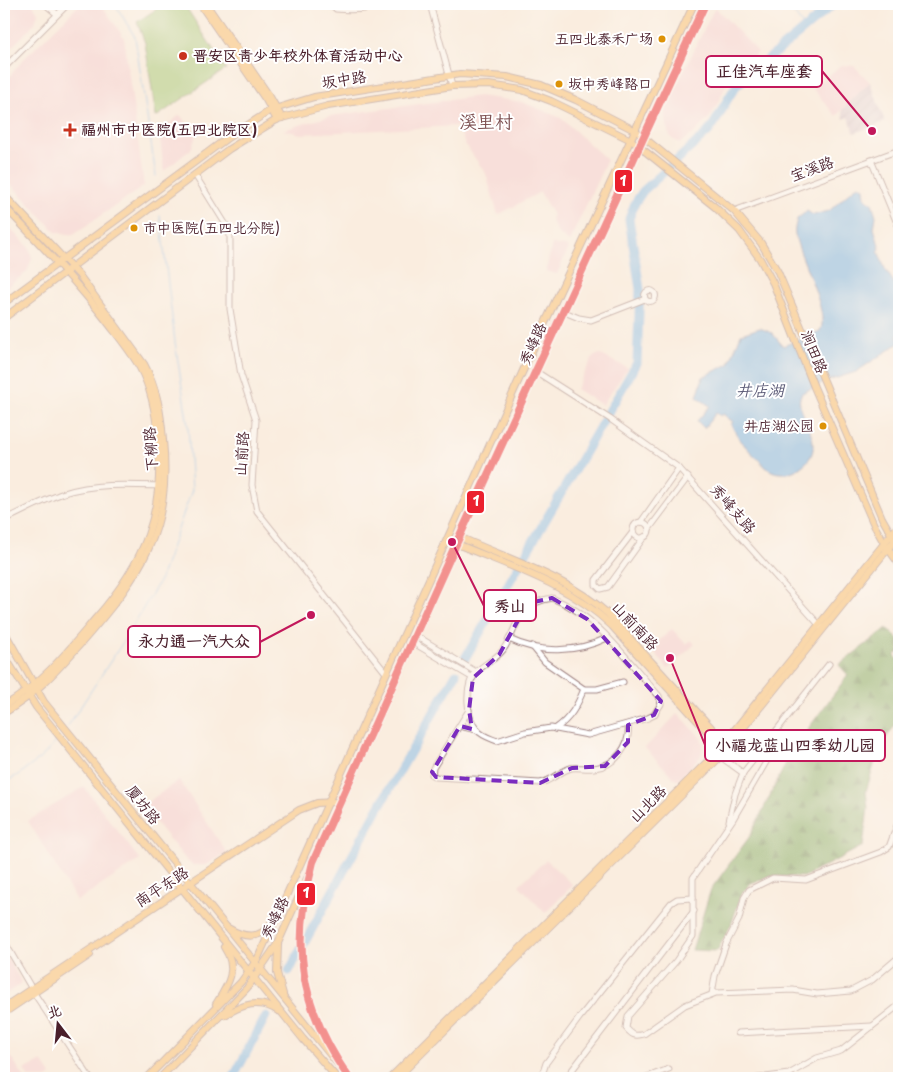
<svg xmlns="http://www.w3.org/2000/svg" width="903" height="1082" viewBox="0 0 903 1082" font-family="'Playpen Sans','LXGW WenKai TC',sans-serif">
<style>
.built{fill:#f7cfd4}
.industrial{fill:url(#industrial-furrows)}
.grass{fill:#9fc772;stroke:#74734e}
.forest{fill:url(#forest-firs);stroke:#646648}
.water{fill:#76b6ea;stroke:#606a8a}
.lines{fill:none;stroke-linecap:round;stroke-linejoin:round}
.stream{stroke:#76b6ea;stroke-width:1}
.river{stroke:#76b6ea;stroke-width:9}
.minor-casing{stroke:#a28685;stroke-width:7}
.major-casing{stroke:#a28685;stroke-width:8}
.minor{stroke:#fff;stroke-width:5}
.major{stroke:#fabe6d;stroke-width:6}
.metro-1-casing{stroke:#fff;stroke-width:11}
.metro-1{stroke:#eb212f;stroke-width:8}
.marked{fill:none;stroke:#7b2cbf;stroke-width:4;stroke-dasharray:10 6;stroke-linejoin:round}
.bus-dot{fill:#dd9206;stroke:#fff;stroke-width:2}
.poi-dot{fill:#c8321e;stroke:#fff;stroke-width:2}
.labels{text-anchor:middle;stroke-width:4;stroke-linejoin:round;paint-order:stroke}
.bus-label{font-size:14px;fill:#4a1f2b;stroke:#fff;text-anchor:end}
.poi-label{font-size:15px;font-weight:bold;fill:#4a1f2b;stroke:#fff;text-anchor:start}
.street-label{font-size:15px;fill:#4a1f2b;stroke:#fff}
.water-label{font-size:16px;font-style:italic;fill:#5c5b77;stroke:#fff}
.quarter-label{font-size:18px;fill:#7c4f50;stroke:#fff}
.leader{fill:none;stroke:#c2185b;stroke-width:2}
.callout-dot{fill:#c2185b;stroke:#fff;stroke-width:2}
.callout{fill:#fff;stroke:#c2185b;stroke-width:2}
.callout-label{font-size:16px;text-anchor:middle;font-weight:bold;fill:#4a1f2b}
.line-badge{stroke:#fff;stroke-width:2}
.badge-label{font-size:14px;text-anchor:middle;font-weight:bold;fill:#fff}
</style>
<defs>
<pattern id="industrial-furrows" width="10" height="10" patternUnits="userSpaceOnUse" patternTransform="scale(1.25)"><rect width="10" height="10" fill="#d2bdc8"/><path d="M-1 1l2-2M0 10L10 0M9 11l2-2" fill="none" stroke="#b6a2ac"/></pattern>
<pattern id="forest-firs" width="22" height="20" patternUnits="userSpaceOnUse" patternTransform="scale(1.25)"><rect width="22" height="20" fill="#7fac64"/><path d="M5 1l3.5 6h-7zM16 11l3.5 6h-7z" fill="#6a8b53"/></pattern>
</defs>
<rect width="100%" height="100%" fill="#fff"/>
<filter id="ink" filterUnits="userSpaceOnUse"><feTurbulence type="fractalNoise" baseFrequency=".02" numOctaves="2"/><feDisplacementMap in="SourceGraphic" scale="10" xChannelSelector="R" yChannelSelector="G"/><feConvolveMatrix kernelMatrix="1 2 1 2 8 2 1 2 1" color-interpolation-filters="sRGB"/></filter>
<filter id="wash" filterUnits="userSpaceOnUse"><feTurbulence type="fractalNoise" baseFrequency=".0096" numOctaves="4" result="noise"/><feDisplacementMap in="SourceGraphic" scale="20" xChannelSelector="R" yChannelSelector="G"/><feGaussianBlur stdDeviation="1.12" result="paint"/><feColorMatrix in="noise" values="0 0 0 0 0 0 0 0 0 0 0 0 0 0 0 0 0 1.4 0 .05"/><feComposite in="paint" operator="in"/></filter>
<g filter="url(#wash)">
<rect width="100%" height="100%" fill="#faeddf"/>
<g class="built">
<polygon points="4,4 33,4 38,13 35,23 4,55"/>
<polygon points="80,4 101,4 124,38 144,186 74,234 67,235 56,232 4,177 4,83 24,59"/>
<polygon points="715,7 758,52 726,86 712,115 692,135 680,143 672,139 668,132 665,110"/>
<polygon points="841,65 854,66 870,82 836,116 813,89"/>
<polygon points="479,96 522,102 561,118 607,160 569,242 557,232 551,219 553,215 540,192 498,215 486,174 465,144 458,126 301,134 283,130 330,116"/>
<polygon points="180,115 195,133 195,139 191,149 164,171 159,131"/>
<polygon points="4,222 29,248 32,258 27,272 4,289"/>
<polygon points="552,244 569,247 557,274 546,271"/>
<polygon points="599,354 628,368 602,405 576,389 593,357"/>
<polygon points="672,629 686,644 691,640 695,644 668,669 651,648"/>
<polygon points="678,713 701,738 703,744 701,756 677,781 645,748"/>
<polygon points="179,780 227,853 206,865 193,865 187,861 142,806"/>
<polygon points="84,787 140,860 77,901 28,821"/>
<polygon points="546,860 573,885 545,913 519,885"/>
<polygon points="4,952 22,983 4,995"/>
<polygon points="4,1045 20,1071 25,1078 4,1078"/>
<polygon points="42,1061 51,1075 47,1078 29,1078 24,1070"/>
</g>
<polygon class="industrial" points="870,82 885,122 854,133 849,117 844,119 842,110"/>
<polygon class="grass" points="164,4 184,4 226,69 156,117 145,43 137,22"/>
<polygon class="forest" points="887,628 899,640 899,652 895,655 899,663 899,720 880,746 866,791 868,808 863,846 804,877 770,876 751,883 742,893 731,925 717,951 692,950 711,889 750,836 793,749 848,675 839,665"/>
<path class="water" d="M858,185L864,188L865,198L872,203L876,216L874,228L880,249L878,251L885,269L899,290V332L897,335L899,343L856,372L824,382L802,393C789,411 833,443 802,466C797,470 788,474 781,473C771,473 765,467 759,460C747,449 738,439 731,424L733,422L723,414L721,416L716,413L704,428L697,421L710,406L697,397L703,377L729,364L741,334L760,328L772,333L783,346L820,331C831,314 798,255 795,234C794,230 796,223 797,219L807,211L813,215L829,211Z"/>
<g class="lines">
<g class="stream">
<polyline points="115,4 135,37 156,176"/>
<polyline points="787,4 804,27"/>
<polyline points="68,726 125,639 159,582 192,490 188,426 175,342 160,216"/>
<path d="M4,783C23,773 45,757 58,739"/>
</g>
<g class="river">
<path d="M464,660L637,363L640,289L629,219L635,203L643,191L708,132C720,118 725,100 737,85L834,4"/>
<polyline points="289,971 379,807 456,674"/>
<polyline points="233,1078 266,1016"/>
</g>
</g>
</g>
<g filter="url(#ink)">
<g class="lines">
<defs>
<g id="minor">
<polyline points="45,4 57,14"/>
<path d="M331,4L336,9C355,11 371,9 390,4"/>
<polyline points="430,4 452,86"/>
<polyline points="4,68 68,4"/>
<polyline points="871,160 899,228"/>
<polyline points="195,175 228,228 230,236 230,309 241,375 256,420 252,485 257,511 386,673"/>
<polyline points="734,211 899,150"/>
<circle cx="650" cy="296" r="5.5"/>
<polyline points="562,311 579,318 591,320 645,299"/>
<polyline points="535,371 610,419 679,468 821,627"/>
<path d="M4,520C24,511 43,500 64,493C96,483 129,485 161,486"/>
<polyline points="641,522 679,468"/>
<circle cx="641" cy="530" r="8"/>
<polyline points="649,529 688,477"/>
<polyline points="633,532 596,580 596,585 600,589 608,587 644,537"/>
<path d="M552,598C597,615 628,661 659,696L661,704L654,715L648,718L588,735L551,728L525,732L497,741C490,738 482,736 477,730C466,718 464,685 476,672C484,664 495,660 503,650C521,624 513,605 552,598Z"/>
<polyline points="415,635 476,672"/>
<path d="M509,639C540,654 576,653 607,638"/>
<polyline points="412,642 473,678"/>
<polyline points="532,646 545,662 584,689 597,689 623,682"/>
<path d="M469,710L433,768L432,775L436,777L540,783C552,781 560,771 571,768C578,767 587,769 594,768C616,766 631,745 628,725"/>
<polyline points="460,726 477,730"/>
<path d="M555,729C571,718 577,706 584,689"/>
<path d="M765,744L771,752L769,757L733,819L693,878V936L676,961L628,1016L626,1028C632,1035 635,1037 644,1034L685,1005L716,993L793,990L817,994L851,991L872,980L899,957"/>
<polyline points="718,755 743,773"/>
<polyline points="729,821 735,794 743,773 829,664"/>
<polyline points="4,941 36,996 90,1078"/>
<polyline points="712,994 715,976 726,944 739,919 744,898 749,890 773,878 806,880 881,852 889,847 899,820"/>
<polyline points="738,1033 872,1026"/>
<polyline points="541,1078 546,1063 580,1017 671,903 677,899 693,898"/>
<polyline points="566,1078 694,911"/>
<polyline points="644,1078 669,1069"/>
<polyline points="758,1078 789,1074 817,1058 841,1051 899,1005"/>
</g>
<g id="major">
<polyline points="200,4 266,100 277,120"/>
<polyline points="206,4 270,97 282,118"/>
<path d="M4,195L79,275L144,364C157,388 161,413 163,440C172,531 141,574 84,640C58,669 38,693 4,713"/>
<path d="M4,206C39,243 74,279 105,319C117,335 131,351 140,368C152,390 156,414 158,438C165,512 145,562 96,618C68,651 42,684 4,706"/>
<polyline points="4,303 226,139 271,110 314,97 460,74 507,77 541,85 576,100 636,131 734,211 761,243 778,272 882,518 899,548"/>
<polyline points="4,318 229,149 278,119 328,106 452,86 489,85 522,90 551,101 631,140 715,207 739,230 760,259 773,283 814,387 874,525 884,543 899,564"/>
<path d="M460,537C509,560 566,576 607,613L728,746"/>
<path d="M457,544C511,567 569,584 612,626L724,750"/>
<polyline points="4,631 44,702 349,1078"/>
<polyline points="4,655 36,707 303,1039 337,1078"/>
<path d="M228,928C243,937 260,941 271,923"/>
<polyline points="278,945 277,973 283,994"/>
<path d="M216,1004C228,985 239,969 224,947"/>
<polyline points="4,1007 299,810 317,803 334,802"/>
<polyline points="4,1013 90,955"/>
<path d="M225,1015C242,1005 259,998 278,1011"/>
<polyline points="147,1078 241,982 258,958 531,353 694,4"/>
<polyline points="160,1078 247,988 278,943 550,337 705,4"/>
<polyline points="390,1078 716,753 899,525"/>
<polyline points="397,1078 720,757 899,535"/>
</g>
</defs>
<use href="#minor" class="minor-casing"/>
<use href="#major" class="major-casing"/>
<use href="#minor" class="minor"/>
<use href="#major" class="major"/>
<defs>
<path id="metro-1" d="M349,1078C299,1006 291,946 313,862L456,544L705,4"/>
</defs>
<use href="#metro-1" class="metro-1-casing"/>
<use href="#metro-1" class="metro-1"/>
</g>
</g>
<path d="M0 0H903V1082H0ZM552,598L587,619L661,701L654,715L628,725V742L605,766L572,768L540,783L436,777L432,772L460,726L472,729L469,710L473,678L499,655L523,611L534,602Z" fill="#faeddf" fill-opacity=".55" fill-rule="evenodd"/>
<path class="marked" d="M552,598L587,619L661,701L654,715L628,725V742L605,766L572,768L540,783L436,777L432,772L460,726L472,729L469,710L473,678L499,655L523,611L534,602Z"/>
<g class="bus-dot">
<circle cx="662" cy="39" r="4.5"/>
<circle cx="559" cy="84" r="4.5"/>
<circle cx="134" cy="228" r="4.5"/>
<circle cx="823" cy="426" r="4.5"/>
</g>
<g class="poi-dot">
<circle cx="183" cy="56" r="5"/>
<path d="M67.5 122.5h5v5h5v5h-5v5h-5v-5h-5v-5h5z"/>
</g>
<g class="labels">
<g class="bus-label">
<text x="653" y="44">五四北泰禾广场</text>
<text x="568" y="89" text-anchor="start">坂中秀峰路口</text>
<text x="143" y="233" text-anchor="start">市中医院(五四北分院)</text>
<text x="814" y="431">井店湖公园</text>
</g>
<g class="poi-label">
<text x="193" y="61">晋安区青少年校外体育活动中心</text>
<text x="81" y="135">福州市中医院(五四北院区)</text>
</g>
<g class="street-label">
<text transform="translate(344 80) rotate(-9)" y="5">坂中路</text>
<text transform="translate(812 169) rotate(-20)" y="5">宝溪路</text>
<text transform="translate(533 344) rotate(-66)" y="5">秀峰路</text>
<text transform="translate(814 352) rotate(68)" y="5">涧田路</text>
<text transform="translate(151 449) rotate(-94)" y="5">下柳路</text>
<text transform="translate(242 454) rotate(-86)" y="5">山前路</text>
<text transform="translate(733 509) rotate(49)" y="5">秀峰支路</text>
<text transform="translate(635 626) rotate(47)" y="5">山前南路</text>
<text transform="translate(648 804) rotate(-45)" y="5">山北路</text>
<text transform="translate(143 805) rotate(51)" y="5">厦坊路</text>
<text transform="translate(162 887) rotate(-33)" y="5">南平东路</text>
<text transform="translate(275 918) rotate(-65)" y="5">秀峰路</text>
</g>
<g class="water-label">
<text x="760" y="396">井店湖</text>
</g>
<g class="quarter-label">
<text x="486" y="128">溪里村</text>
</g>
</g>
<path class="leader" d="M872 131L822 71M452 542L484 606M311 615L260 642M670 658L705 745"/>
<g class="callout-dot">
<circle cx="872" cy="131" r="5"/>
<circle cx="452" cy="542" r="5"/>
<circle cx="311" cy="615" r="5"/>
<circle cx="670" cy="658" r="5"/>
</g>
<g class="callout">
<rect x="706" y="56" width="116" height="31" rx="5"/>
<rect x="484" y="590" width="52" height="31" rx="5"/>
<rect x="128" y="626" width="132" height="31" rx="5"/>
<rect x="705" y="730" width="180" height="31" rx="5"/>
</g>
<g class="callout-label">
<text x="764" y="77">正佳汽车座套</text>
<text x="510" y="612">秀山</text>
<text x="194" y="647">永力通一汽大众</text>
<text x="795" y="751">小福龙蓝山四季幼儿园</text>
</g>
<g class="line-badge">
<rect x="614" y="169" width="19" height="24" rx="5" fill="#eb212f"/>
<rect x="466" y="490" width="19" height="24" rx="5" fill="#eb212f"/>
<rect x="296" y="882" width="20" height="24" rx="5" fill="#eb212f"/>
</g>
<g class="badge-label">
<text x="623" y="186">1</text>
<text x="476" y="506">1</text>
<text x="306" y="898">1</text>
</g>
<rect width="903" height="1082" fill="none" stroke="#fff" stroke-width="20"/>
<g transform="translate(58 1024) rotate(344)" stroke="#ffffff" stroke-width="4" paint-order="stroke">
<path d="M0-4L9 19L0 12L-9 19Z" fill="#4a1f2b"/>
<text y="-8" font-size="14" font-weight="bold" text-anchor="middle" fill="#4a1f2b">北</text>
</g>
</svg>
